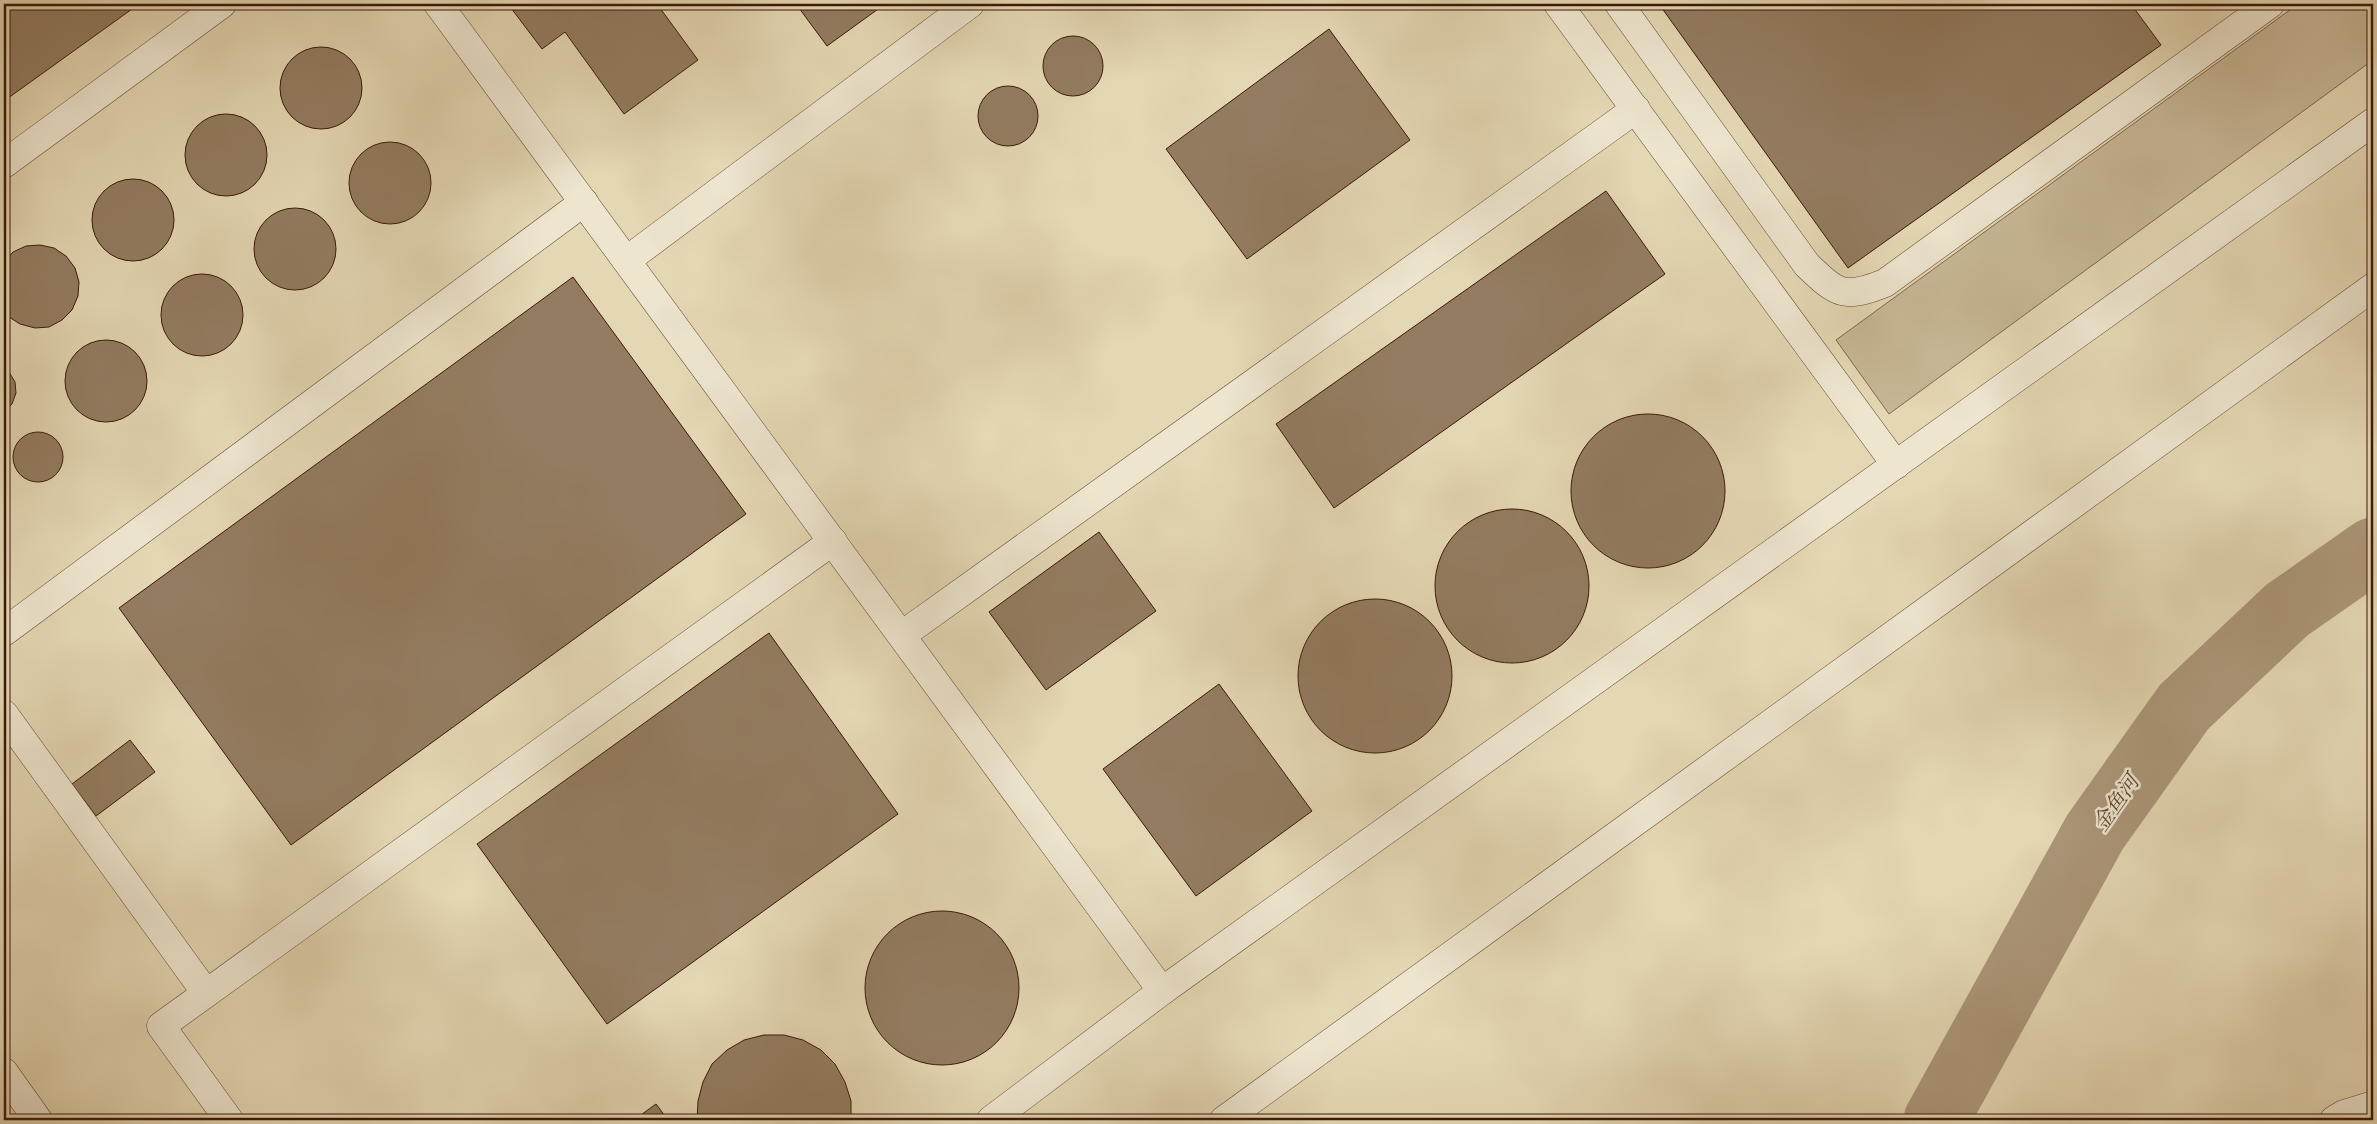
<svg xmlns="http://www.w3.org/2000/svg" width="2377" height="1124" viewBox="0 0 2377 1124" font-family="'IM FELL English','Noto Serif SC',serif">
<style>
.green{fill:#c7b796;stroke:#81684f}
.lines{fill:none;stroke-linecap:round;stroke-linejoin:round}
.river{stroke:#ab9679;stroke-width:65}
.building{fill:#937c61;stroke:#3b1908}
.minor-casing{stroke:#654833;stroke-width:29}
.minor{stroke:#ede5ce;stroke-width:28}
.labels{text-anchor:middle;stroke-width:5;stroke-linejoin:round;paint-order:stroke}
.water-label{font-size:21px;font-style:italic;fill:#624530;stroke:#ede5ce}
</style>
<rect width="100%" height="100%" fill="#e4d7b3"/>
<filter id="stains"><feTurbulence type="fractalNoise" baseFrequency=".004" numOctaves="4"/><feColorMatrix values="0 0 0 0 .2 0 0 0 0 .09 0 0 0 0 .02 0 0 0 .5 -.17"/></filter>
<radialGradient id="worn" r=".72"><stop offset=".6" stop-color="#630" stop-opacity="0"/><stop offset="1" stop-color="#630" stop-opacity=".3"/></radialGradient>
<polygon class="green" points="2298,4 2373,4 2373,60 1889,414 1836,340"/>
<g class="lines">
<polyline class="river" points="1936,1120 2095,832 2184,707 2287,610 2373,550"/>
</g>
<g class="building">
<polygon points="4,4 139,4 4,101"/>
<polygon points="508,4 657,4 698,60 624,114 565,32 542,49"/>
<polygon points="796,4 885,4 827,46"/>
<polygon points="1659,4 2131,4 2161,45 1848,268"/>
<polygon points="1329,29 1410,140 1247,259 1166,149"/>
<circle cx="1073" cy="66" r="30"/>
<circle cx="321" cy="88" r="41"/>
<circle cx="1008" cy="116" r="30"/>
<circle cx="226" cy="155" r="41"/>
<circle cx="390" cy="183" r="41"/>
<circle cx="133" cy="220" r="41"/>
<polygon points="1606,191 1665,274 1334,508 1276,424"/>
<circle cx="295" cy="249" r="41"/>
<polygon points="40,245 54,248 66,256 75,268 79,282 78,296 72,310 62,320 49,327 35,328 20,324 9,317 4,310 4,262 13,252 26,246"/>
<circle cx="202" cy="315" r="41"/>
<polygon points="573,277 746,514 291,845 119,608"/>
<circle cx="106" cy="381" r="41"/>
<polygon points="4,368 9,372 15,382 16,393 12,404 4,412"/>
<circle cx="1648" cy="491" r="77"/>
<circle cx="38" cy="457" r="25"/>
<circle cx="1512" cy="586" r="77"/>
<polygon points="1099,532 1156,611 1046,690 989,612"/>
<circle cx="1375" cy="676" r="77"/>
<polygon points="769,633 898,814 607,1024 477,844"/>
<polygon points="1219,684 1312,811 1196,896 1103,769"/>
<polygon points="130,740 155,772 96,816 72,784"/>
<circle cx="942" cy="988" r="77"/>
<polygon points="764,1035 784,1035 803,1040 821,1050 835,1064 845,1082 851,1101 851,1120 697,1120 698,1101 703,1082 712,1064 727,1050 744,1040"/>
<polygon points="656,1104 668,1120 634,1120"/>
</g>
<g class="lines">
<defs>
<g id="minor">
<polyline points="438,4 1162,991"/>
<polyline points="1558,4 1896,465"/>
<path d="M1619,4L1807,265C1838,295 1845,299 1885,283L2270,4"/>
<polyline points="4,164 222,4"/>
<polyline points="627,260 970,4"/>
<polyline points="4,632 584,202"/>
<polyline points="902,635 1636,109"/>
<polyline points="4,714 206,993"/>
<polyline points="4,1072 38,1120"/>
<polyline points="229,1120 161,1026 833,541"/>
<polyline points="991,1120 1162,991 2373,122"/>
<polyline points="1224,1120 2373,287"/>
<polyline points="2334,1120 2344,1114 2373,1105"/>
</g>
</defs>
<use href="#minor" class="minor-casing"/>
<use href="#minor" class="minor"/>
</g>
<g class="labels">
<g class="water-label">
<text transform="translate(2116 803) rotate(-55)" y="7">金鱼河</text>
</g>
</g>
<rect width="2377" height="1124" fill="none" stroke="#e4d7b3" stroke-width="20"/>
<rect x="5" y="5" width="2367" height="1114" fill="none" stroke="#3b1908" stroke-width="2.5"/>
<rect x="10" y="10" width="2357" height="1104" fill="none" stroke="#3b1908"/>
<rect width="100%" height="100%" filter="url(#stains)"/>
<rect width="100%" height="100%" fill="url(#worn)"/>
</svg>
